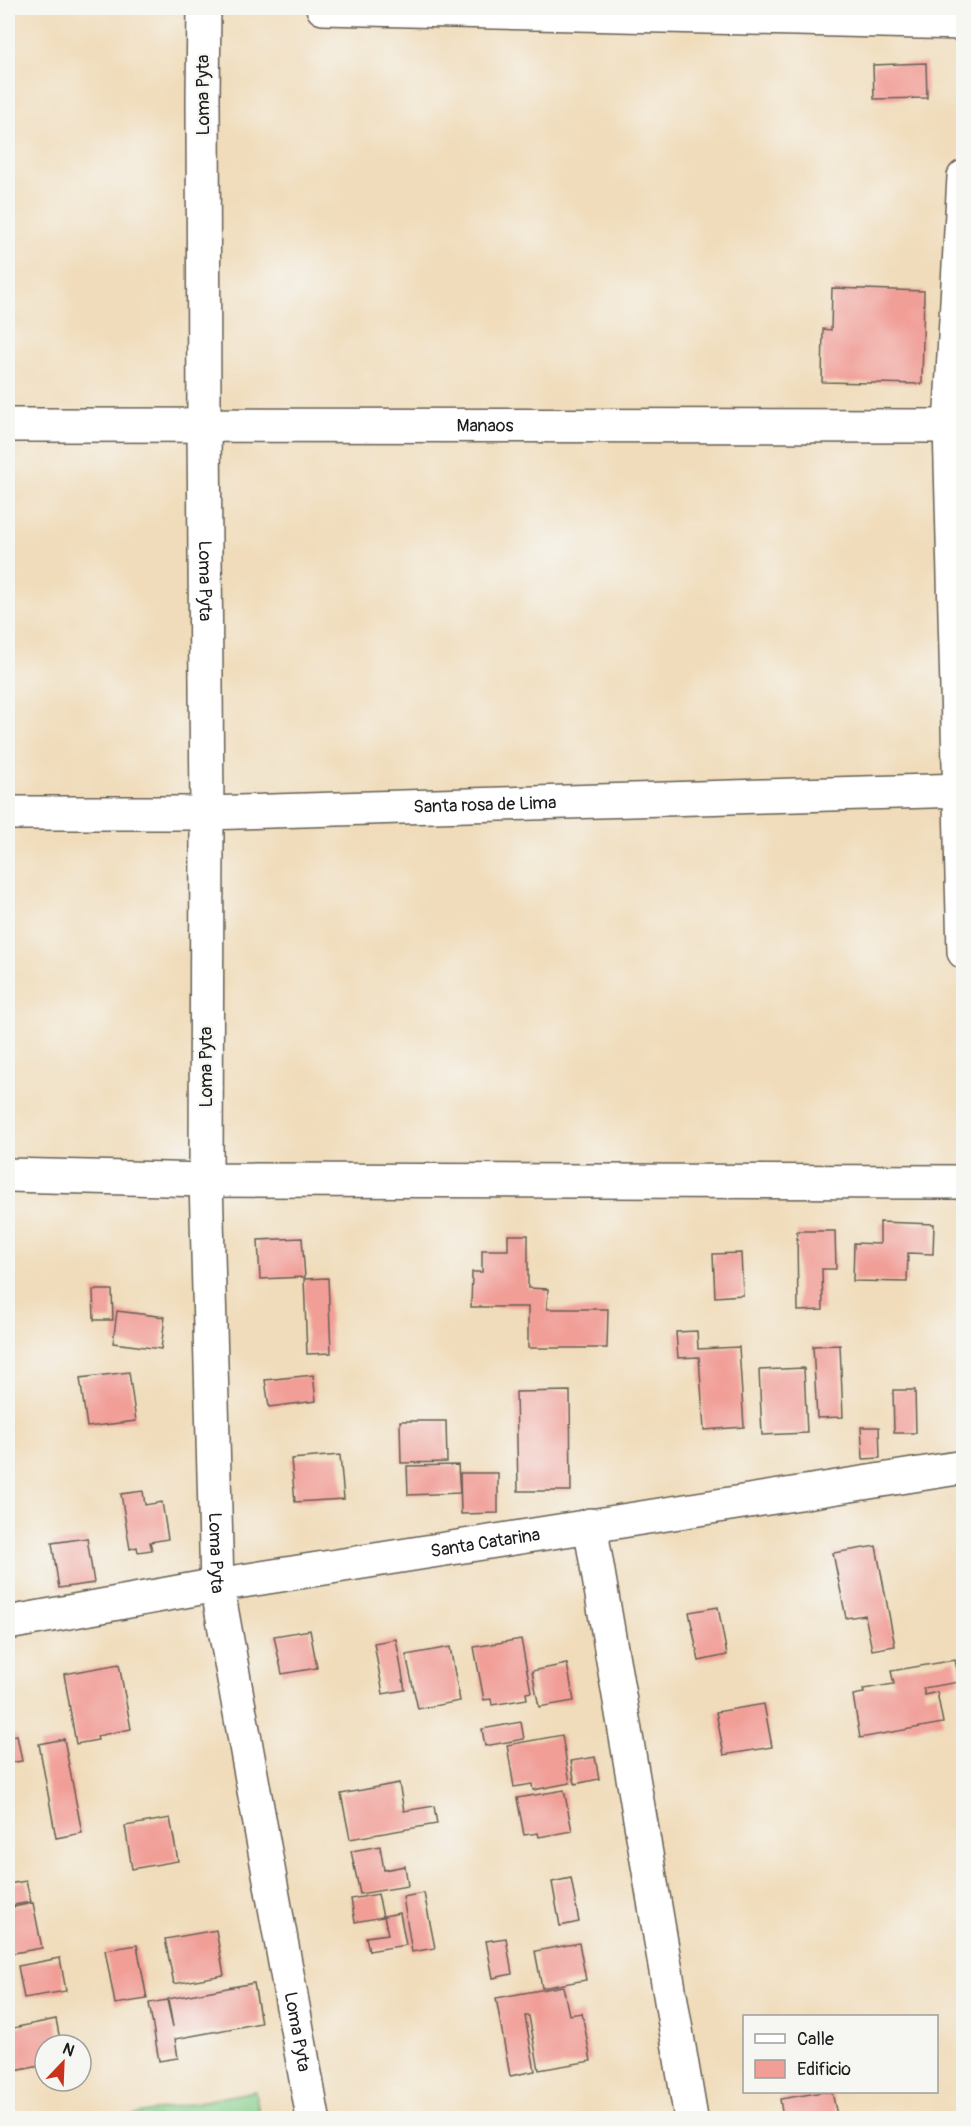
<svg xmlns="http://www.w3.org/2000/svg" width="971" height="2126" viewBox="0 0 971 2126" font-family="Pangolin,sans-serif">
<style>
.green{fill:#83cd89;stroke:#507452;stroke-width:1.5}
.building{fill:#f19e97}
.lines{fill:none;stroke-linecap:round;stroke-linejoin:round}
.minor-casing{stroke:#665f53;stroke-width:36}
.minor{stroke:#fff;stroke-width:33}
.labels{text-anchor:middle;stroke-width:4.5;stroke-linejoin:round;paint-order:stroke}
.street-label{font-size:18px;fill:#1c1c1c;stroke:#f6f6f2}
</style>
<rect width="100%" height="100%" fill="#f6f6f2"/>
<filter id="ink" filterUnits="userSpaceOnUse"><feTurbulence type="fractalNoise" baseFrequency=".0167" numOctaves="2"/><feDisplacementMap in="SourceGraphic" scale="12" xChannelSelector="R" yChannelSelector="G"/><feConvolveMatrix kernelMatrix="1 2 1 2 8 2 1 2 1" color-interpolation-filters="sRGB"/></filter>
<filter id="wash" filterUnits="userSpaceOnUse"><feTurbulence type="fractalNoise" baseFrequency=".008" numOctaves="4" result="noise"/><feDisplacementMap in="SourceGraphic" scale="24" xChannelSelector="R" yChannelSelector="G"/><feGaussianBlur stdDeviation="1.35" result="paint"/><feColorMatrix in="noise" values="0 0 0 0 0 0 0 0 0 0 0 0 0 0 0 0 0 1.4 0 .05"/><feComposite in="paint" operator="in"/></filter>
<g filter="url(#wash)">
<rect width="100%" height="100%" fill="#f0dcba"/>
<polygon class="green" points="255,2091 260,2118 117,2118"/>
<g id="blocks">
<g class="building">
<polygon points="926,63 927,98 874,99 873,65"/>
<polygon points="832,288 924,291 922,384 822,382 823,329 831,330"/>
<polygon points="880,1222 934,1224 933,1254 908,1253 907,1282 853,1281 854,1243 880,1244"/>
<polygon points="797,1231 835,1231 836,1269 822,1269 823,1310 798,1311"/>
<polygon points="508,1235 528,1235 528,1288 548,1289 547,1309 608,1309 607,1348 528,1348 528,1307 471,1307 472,1272 482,1272 482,1250 508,1250"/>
<polygon points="302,1238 305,1277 260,1279 258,1240"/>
<polygon points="741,1253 743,1295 715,1297 713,1254"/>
<polygon points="328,1278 331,1353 307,1354 304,1279"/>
<polygon points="93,1290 112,1290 113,1320 94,1320"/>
<polygon points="117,1311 165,1317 161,1349 113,1343"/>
<polygon points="697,1331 698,1349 739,1347 744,1427 704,1430 699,1357 678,1358 676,1332"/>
<polygon points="840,1345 843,1417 817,1418 813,1346"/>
<polygon points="804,1368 807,1433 762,1435 759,1370"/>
<polygon points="129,1372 136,1421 87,1427 80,1378"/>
<polygon points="313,1375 316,1401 269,1407 265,1380"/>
<polygon points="893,1390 915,1390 916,1433 894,1433"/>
<polygon points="570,1391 571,1491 518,1491 516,1392"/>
<polygon points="400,1421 446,1421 447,1462 401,1463"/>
<polygon points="861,1427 879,1427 880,1458 863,1459"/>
<polygon points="340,1455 344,1499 295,1502 291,1459"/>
<polygon points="458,1465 460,1493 408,1495 407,1466"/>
<polygon points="460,1473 498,1473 498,1513 461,1514"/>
<polygon points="143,1491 145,1505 162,1502 168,1539 150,1542 152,1550 138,1552 137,1547 130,1549 121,1494"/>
<polygon points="87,1538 94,1583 59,1588 52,1543"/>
<polygon points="876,1546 895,1646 872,1650 865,1615 846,1618 833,1553"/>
<polygon points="718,1607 727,1655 699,1661 689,1612"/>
<polygon points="310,1630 317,1668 282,1674 274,1636"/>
<polygon points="396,1639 405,1690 383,1694 374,1643"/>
<polygon points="521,1639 531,1692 526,1693 527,1699 492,1705 491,1699 484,1700 474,1647"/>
<polygon points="450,1647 460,1701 418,1709 406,1655"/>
<polygon points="955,1660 960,1682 923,1688 925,1695 937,1692 943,1723 860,1738 853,1695 864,1693 863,1689 894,1684 891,1671"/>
<polygon points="119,1664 131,1729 97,1736 98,1740 76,1744 64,1674"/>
<polygon points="567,1664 574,1701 539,1707 532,1671"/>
<polygon points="764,1704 772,1747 724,1755 716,1712"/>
<polygon points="521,1722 524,1739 485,1746 482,1729"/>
<polygon points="17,1735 22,1761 8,1763 8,1737"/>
<polygon points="562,1735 570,1783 533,1790 532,1784 514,1787 507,1745"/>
<polygon points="64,1739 82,1833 56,1838 39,1744"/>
<polygon points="595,1757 599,1779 575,1784 571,1761"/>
<polygon points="399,1783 404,1811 434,1806 437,1824 350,1839 341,1794"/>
<polygon points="564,1790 572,1831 539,1837 538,1833 524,1835 517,1798"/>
<polygon points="170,1818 178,1861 132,1869 125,1826"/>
<polygon points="380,1846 384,1870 405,1866 408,1886 360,1894 351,1851"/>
<polygon points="571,1878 579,1922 560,1926 552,1882"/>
<polygon points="26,1881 31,1902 8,1906 8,1884"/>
<polygon points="424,1893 435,1948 412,1952 403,1897"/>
<polygon points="378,1894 383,1917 355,1922 351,1899"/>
<polygon points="33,1903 42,1948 8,1954 8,1908"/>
<polygon points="400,1913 406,1945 369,1951 366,1937 388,1934 384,1916"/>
<polygon points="216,1930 224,1975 174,1984 165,1939"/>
<polygon points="506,1938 512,1974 493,1978 486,1941"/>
<polygon points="579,1943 586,1980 542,1988 535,1951"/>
<polygon points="137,1945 147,1999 115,2004 105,1950"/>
<polygon points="60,1958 66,1991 24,1998 18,1966"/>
<polygon points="254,1983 261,2023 175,2039 178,2058 159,2061 149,2003 167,2000 173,2027 168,1999"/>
<polygon points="563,1986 569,2015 582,2013 591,2061 539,2070 529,2016 525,2016 535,2071 510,2076 496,1998"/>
<polygon points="56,2019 61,2045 45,2045 45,2065 15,2071 8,2029"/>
<polygon points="823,2092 832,2092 837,2115 819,2118 783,2118 780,2099"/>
</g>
</g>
</g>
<g filter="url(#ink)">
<use href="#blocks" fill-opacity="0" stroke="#665f53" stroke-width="1.5"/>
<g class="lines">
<defs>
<g id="minor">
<path id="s1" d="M204,8L203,96L204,425L207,813L206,1180L217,1585L313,2118"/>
<polyline points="323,8 964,23"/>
<polyline points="964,177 950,426 964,952"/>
<path id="s2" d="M8,425L964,426"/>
<path id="s3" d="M8,813H207L964,790"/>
<polyline points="8,1175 206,1180 964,1182"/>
<polyline points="590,1525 691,2118"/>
<path id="s4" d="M8,1623L217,1585L964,1467"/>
</g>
</defs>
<use href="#minor" class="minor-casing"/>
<use href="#minor" class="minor"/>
</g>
</g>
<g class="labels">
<g class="street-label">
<text transform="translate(203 95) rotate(-90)" y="6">Loma Pyta</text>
<text dy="6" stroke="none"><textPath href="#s2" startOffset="477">Manaos</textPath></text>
<text dy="6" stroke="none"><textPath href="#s1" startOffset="573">Loma Pyta</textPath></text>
<text dy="6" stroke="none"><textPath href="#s3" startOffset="477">Santa rosa de Lima</textPath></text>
<text transform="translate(206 1067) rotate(-90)" y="6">Loma Pyta</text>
<text dy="6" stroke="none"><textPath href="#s4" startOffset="484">Santa Catarina</textPath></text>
<text dy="6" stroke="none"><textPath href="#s1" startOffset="1545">Loma Pyta</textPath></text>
<text dy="6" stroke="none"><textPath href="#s1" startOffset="2031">Loma Pyta</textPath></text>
</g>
</g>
<rect width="971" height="2126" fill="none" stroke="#f6f6f2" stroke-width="30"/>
<rect x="743" y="2015" width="195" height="78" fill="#f6f6f2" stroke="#9f9f9c" stroke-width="1.5"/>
<rect x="755" y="2034" width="30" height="9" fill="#ffffff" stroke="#9f9f9c" stroke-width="1.5"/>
<text x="797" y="2045" font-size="18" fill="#1c1c1c">Calle</text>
<rect x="755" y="2060" width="30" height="18" fill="#f19e97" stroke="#9f9f9c" stroke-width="1.5"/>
<text x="797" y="2075" font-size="18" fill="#1c1c1c">Edificio</text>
<g transform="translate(63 2063) rotate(23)"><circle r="28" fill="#f6f6f2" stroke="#9f9f9c" stroke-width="1.5"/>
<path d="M0-4.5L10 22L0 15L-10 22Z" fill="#c8321e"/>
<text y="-9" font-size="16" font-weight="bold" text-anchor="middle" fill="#1c1c1c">N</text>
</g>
</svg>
